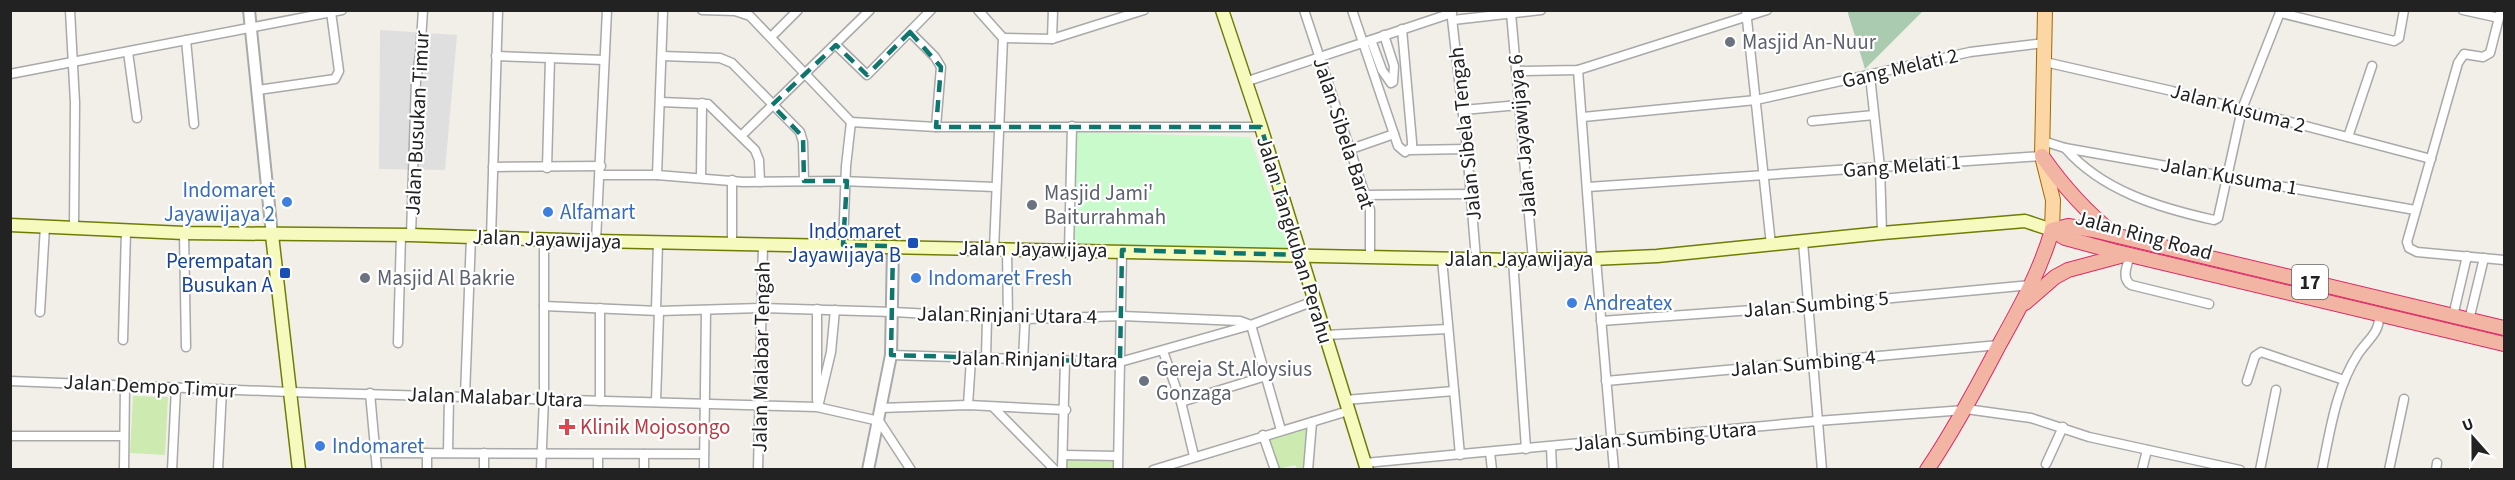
<svg xmlns="http://www.w3.org/2000/svg" width="2515" height="480" viewBox="0 0 2515 480" font-family="'Source Sans 3',sans-serif">
<style>
.residential{fill:#e0dfdf}
.grass{fill:#cdebb0}
.cemetery{fill:#aacbaf}
.park{fill:#c8facc}
.lines{fill:none;stroke-linecap:round;stroke-linejoin:round}
.minor-casing{stroke:#a9a9a9;stroke-width:11}
.tertiary-casing{stroke:#a9a9a9;stroke-width:14}
.secondary-casing{stroke:#707d05;stroke-width:15}
.primary-casing{stroke:#a06b00;stroke-width:16}
.trunk-casing{stroke:#dc2a67;stroke-width:16}
.minor{stroke:#fff;stroke-width:8}
.tertiary{stroke:#fff;stroke-width:10}
.secondary{stroke:#f7fabf;stroke-width:12}
.primary{stroke:#fcd6a4;stroke-width:14}
.trunk{stroke:#f2b4a3;stroke-width:14}
.marked{fill:none;stroke:#0f766e;stroke-width:4.5;stroke-dasharray:12 8;stroke-linejoin:round}
.worship-dot{fill:#6b7280;stroke:#fff;stroke-width:2}
.shop-dot{fill:#3f7fe0;stroke:#fff;stroke-width:2}
.transit-dot{fill:#1a4fb4;stroke:#fff;stroke-width:2}
.health-dot{fill:#e0444e;stroke:#fff;stroke-width:2}
.labels{text-anchor:middle;stroke-width:4.5;stroke-linejoin:round;paint-order:stroke}
.shield{fill:#fff;stroke:#646464;stroke-width:1.5}
.shield-label{font-size:20px;font-weight:bold;fill:#222}
.worship-label{font-size:21px;fill:#5b616d;stroke:#fff;text-anchor:start}
.street-label{font-size:21px;fill:#222;stroke:#fff}
.shop-label{font-size:21px;fill:#366cbe;stroke:#fff;text-anchor:start}
.transit-label{font-size:21px;fill:#164399;stroke:#fff;text-anchor:end}
.health-label{font-size:21px;fill:#be3a42;stroke:#fff;text-anchor:start}
</style>
<rect width="100%" height="100%" fill="#f2efe9"/>
<polygon class="residential" points="380,30 457,35 445,170 379,169"/>
<g class="grass">
<polygon points="133,396 168,397 165,455 130,453"/>
<polygon points="1309,426 1304,469 1297,469 1295,465 1279,469 1268,438"/>
<polygon points="1067,458 1115,460 1116,470 1065,470"/>
</g>
<polygon class="cemetery" points="1847,10 1923,10 1923,11 1865,69"/>
<polygon class="park" points="1075,132 1250,137 1289,250 1074,245"/>
<g class="lines">
<defs>
<g id="minor">
<polyline points="70,10 75,103 74,227"/>
<polyline points="702,10 735,11 750,16 851,122"/>
<polyline points="978,10 1003,38"/>
<polyline points="1304,10 1370,210 1370,258"/>
<polyline points="1352,10 1398,146 1405,152 1412,147 1412,142 1402,29"/>
<polyline points="1451,10 1467,149 1476,259"/>
<polyline points="1746,10 1771,245"/>
<polyline points="2463,10 2499,18"/>
<polyline points="2501,10 2490,53 2483,57 2464,54 2458,63 2407,242 2409,248 2417,252 2504,260"/>
<polyline points="1511,13 1533,260"/>
<polyline points="2281,13 2394,41 2399,38 2404,10"/>
<polyline points="1453,20 1541,10"/>
<polyline points="910,32 935,57 941,67 936,127"/>
<polyline points="772,36 798,10"/>
<polyline points="1003,38 1052,39 1144,10"/>
<polyline points="1052,39 1053,10"/>
<polyline points="186,40 194,124"/>
<polyline points="1371,40 1382,70 1391,83 1393,82 1394,66 1384,35"/>
<polyline points="836,45 867,75 931,10"/>
<polyline points="128,52 137,118"/>
<polyline points="496,56 604,60"/>
<polyline points="662,56 720,58 732,63 800,132 803,142 804,181"/>
<polyline points="2045,62 2172,91 2431,159"/>
<polyline points="1578,70 1592,259"/>
<polyline points="1517,71 1578,70 1767,10"/>
<polyline points="10,74 342,10"/>
<polyline points="1870,76 1880,167 1882,233"/>
<polyline points="1245,82 1452,13"/>
<polyline points="258,90 335,79 339,71 331,12"/>
<polyline points="661,102 708,104 755,150 759,160 760,182"/>
<polyline points="1463,110 1519,105"/>
<polyline points="1583,117 1756,100 1970,52 2045,43"/>
<polyline points="1812,121 1874,115"/>
<polyline points="851,122 936,127 1261,127"/>
<polyline points="741,136 870,10"/>
<polyline points="2348,137 2372,66"/>
<polyline points="2043,141 2065,148 2415,210"/>
<path d="M2065,148C2102,191 2160,208 2214,220L2218,218L2242,109L2281,10"/>
<polyline points="1351,149 1394,134"/>
<polyline points="1410,150 1467,149"/>
<polyline points="493,167 601,166"/>
<polyline points="547,168 550,58"/>
<polyline points="600,175 657,175 743,182 841,181 995,187"/>
<polyline points="657,175 663,10"/>
<polyline points="701,178 702,103"/>
<polyline points="1588,187 2042,156"/>
<polyline points="1366,195 1472,194"/>
<polyline points="184,233 186,347"/>
<polyline points="411,235 416,80 420,55 423,10"/>
<polyline points="491,238 498,10"/>
<polyline points="596,241 607,10"/>
<polyline points="1803,242 1822,470"/>
<polyline points="732,244 732,180"/>
<polyline points="843,245 846,166 851,122"/>
<polyline points="994,249 1003,38"/>
<polyline points="1007,249 1008,319"/>
<polyline points="1069,250 1072,126"/>
<path d="M2130,255C2127,266 2121,278 2131,285L2209,304"/>
<polyline points="1442,259 1460,455"/>
<polyline points="1596,259 1614,470"/>
<polyline points="1513,260 1526,449"/>
<polyline points="544,306 659,311 761,308 893,312 1025,319 1122,316 1240,321 1251,325 1281,430"/>
<polyline points="656,310 658,242"/>
<polyline points="40,312 45,226"/>
<polyline points="2453,316 2467,256"/>
<polyline points="2469,320 2484,258"/>
<polyline points="1601,321 1807,306 2031,285"/>
<polyline points="1325,335 1448,329"/>
<polyline points="123,340 126,231"/>
<polyline points="398,343 401,235"/>
<polyline points="1163,351 1181,402 1194,456"/>
<polyline points="891,355 1120,362 1251,325 1314,301"/>
<polyline points="986,359 987,318"/>
<polyline points="1023,360 1025,319"/>
<polyline points="10,381 290,392 817,407 879,421 911,470"/>
<polyline points="1606,381 1999,345"/>
<polyline points="2247,381 2255,356 2261,352 2344,380"/>
<polyline points="370,393 377,470"/>
<polyline points="465,396 471,237"/>
<polyline points="817,400 817,309"/>
<polyline points="1345,400 1454,391"/>
<polyline points="600,401 600,308"/>
<polyline points="656,402 659,311"/>
<polyline points="1181,402 1266,376"/>
<polyline points="968,405 971,359"/>
<polyline points="818,407 831,352 835,310"/>
<polyline points="993,407 1055,470"/>
<polyline points="880,408 968,405 1066,410"/>
<polyline points="1966,409 2031,418 2089,437 2240,470"/>
<polyline points="1263,435 1275,470"/>
<polyline points="10,436 124,436"/>
<polyline points="1551,447 1552,470"/>
<polyline points="1490,452 1492,470"/>
<polyline points="375,453 704,454"/>
<polyline points="427,453 427,470"/>
<polyline points="448,453 449,396"/>
<polyline points="598,454 598,470"/>
<polyline points="1064,455 1117,456"/>
<polyline points="1365,463 1817,421 1965,410"/>
<polyline points="2046,464 2063,427"/>
<polyline points="124,470 125,384"/>
<polyline points="172,470 176,388"/>
<polyline points="218,470 222,389"/>
<polyline points="484,470 484,453"/>
<polyline points="541,470 544,398 544,240"/>
<polyline points="644,470 644,454"/>
<polyline points="704,470 706,310"/>
<polyline points="758,470 763,244"/>
<polyline points="1062,470 1065,361"/>
<polyline points="1118,470 1122,250"/>
<polyline points="1153,470 1348,411"/>
<polyline points="1308,470 1312,422"/>
<polyline points="2142,470 2147,450"/>
<polyline points="2260,470 2276,390"/>
<path d="M2322,470C2330,431 2336,388 2358,354C2368,339 2380,333 2379,315"/>
<polyline points="2389,470 2404,399"/>
<polyline points="2436,470 2437,463"/>
</g>
<g id="tertiary">
<polyline points="249,10 272,235"/>
<polyline points="868,470 891,355 893,246"/>
</g>
<g id="secondary">
<polyline points="1222,10 1261,127 1367,470"/>
<polyline points="10,225 184,233 411,235 596,241 1513,260 1592,259 1657,256 1882,233 2025,221 2052,230"/>
<polyline points="272,235 299,470"/>
</g>
<polyline id="primary" points="2045,10 2042,156 2053,200 2052,230"/>
<g id="trunk">
<path d="M2042,156C2063,186 2085,211 2114,234"/>
<polyline points="2052,230 2065,238 2113,251 2504,344"/>
<polyline points="2052,230 2068,226 2093,230 2504,328"/>
<polyline points="2025,303 2055,277 2068,270 2124,255"/>
<path d="M1927,470C1954,430 1976,389 1998,347C2019,309 2040,272 2052,230"/>
</g>
</defs>
<use href="#minor" class="minor-casing"/>
<use href="#tertiary" class="tertiary-casing"/>
<use href="#secondary" class="secondary-casing"/>
<use href="#primary" class="primary-casing"/>
<use href="#trunk" class="trunk-casing"/>
<use href="#minor" class="minor"/>
<use href="#tertiary" class="tertiary"/>
<use href="#secondary" class="secondary"/>
<use href="#primary" class="primary"/>
<use href="#trunk" class="trunk"/>
</g>
<path class="marked" d="M910,32L941,67L936,127H1261L1300,255L1122,250L1120,362L891,355L893,246L843,245L847,181H804L803,137L772,105L836,45L867,75Z"/>
<g class="worship-dot">
<circle cx="1730" cy="42" r="6"/>
<circle cx="1032" cy="205" r="6"/>
<circle cx="365" cy="278" r="6"/>
<circle cx="1144" cy="381" r="6"/>
</g>
<g class="shop-dot">
<circle cx="287" cy="202" r="6"/>
<circle cx="548" cy="212" r="6"/>
<circle cx="916" cy="278" r="6"/>
<circle cx="1572" cy="303" r="6"/>
<circle cx="320" cy="446" r="6"/>
</g>
<g class="transit-dot">
<rect x="907" y="237" width="12" height="12" rx="3"/>
<rect x="279" y="267" width="12" height="12" rx="3"/>
</g>
<path class="health-dot" d="M564 418h6v6h6v6h-6v6h-6v-6h-6v-6h6z"/>
<g class="labels">
<rect class="shield" x="2292" y="265" width="36" height="34" rx="4.5"/>
<g class="shield-label">
<text x="2310" y="289">17</text>
</g>
<g class="worship-label">
<text x="1742" y="49">Masjid An-Nuur</text>
<text x="1044" y="200">Masjid Jami'<tspan x="1044" dy="24">Baiturrahmah</tspan></text>
<text x="377" y="285">Masjid Al Bakrie</text>
<text x="1156" y="376">Gereja St.Aloysius<tspan x="1156" dy="24">Gonzaga</tspan></text>
</g>
<g class="street-label">
<text transform="translate(1900 68) rotate(-13)" y="7">Gang Melati 2</text>
<text transform="translate(2238 108) rotate(15)" y="7">Jalan Kusuma 2</text>
<text transform="translate(417 123) rotate(-87)" y="7">Jalan Busukan Timur</text>
<text transform="translate(1344 133) rotate(72)" y="7">Jalan Sibela Barat</text>
<text transform="translate(1465 134) rotate(-96)" y="7">Jalan Sibela Tengah</text>
<text transform="translate(1522 136) rotate(-95)" y="7">Jalan Jayawijaya 6</text>
<text transform="translate(1902 166) rotate(-4)" y="7">Gang Melati 1</text>
<text transform="translate(2229 176) rotate(10)" y="7">Jalan Kusuma 1</text>
<text transform="translate(2144 235) rotate(15)" y="7">Jalan Ring Road</text>
<text transform="translate(547 239) rotate(2)" y="7">Jalan Jayawijaya</text>
<text transform="translate(1295 240) rotate(73)" y="7">Jalan Tangkuban Perahu</text>
<text transform="translate(1033 249) rotate(1)" y="7">Jalan Jayawijaya</text>
<text x="1519" y="266">Jalan Jayawijaya</text>
<text transform="translate(1816 304) rotate(-5)" y="7">Jalan Sumbing 5</text>
<text transform="translate(1007 315) rotate(1)" y="7">Jalan Rinjani Utara 4</text>
<text transform="translate(761 357) rotate(-89)" y="7">Jalan Malabar Tengah</text>
<text transform="translate(1035 359) rotate(1)" y="7">Jalan Rinjani Utara</text>
<text transform="translate(1803 363) rotate(-5)" y="7">Jalan Sumbing 4</text>
<text transform="translate(150 386) rotate(3)" y="7">Jalan Dempo Timur</text>
<text transform="translate(495 397) rotate(2)" y="7">Jalan Malabar Utara</text>
<text transform="translate(1665 436) rotate(-5)" y="7">Jalan Sumbing Utara</text>
</g>
<g class="shop-label">
<text x="275" y="197" text-anchor="end">Indomaret<tspan x="275" dy="24">Jayawijaya 2</tspan></text>
<text x="560" y="219">Alfamart</text>
<text x="928" y="285">Indomaret Fresh</text>
<text x="1584" y="310">Andreatex</text>
<text x="332" y="453">Indomaret</text>
</g>
<g class="transit-label">
<text x="901" y="238">Indomaret<tspan x="901" dy="24">Jayawijaya B</tspan></text>
<text x="273" y="268">Perempatan<tspan x="273" dy="24">Busukan A</tspan></text>
</g>
<g class="health-label">
<text x="580" y="434">Klinik Mojosongo</text>
</g>
</g>
<rect width="2515" height="480" fill="none" stroke="#222222" stroke-width="24"/>
<g transform="translate(2473 438) rotate(339)" stroke="#ffffff" stroke-width="4.5" paint-order="stroke">
<path d="M0-4.5L10 22L0 15L-10 22Z" fill="#222222"/>
<text y="-9" font-size="16" font-weight="bold" text-anchor="middle" fill="#222222">U</text>
</g>
</svg>
